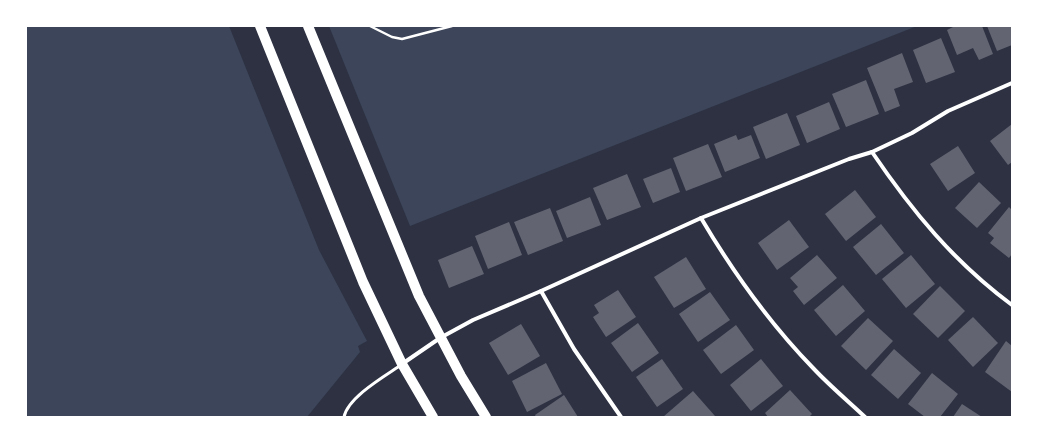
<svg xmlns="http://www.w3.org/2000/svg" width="1038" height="443" viewBox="0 0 1038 443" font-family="Figtree,sans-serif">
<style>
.green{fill:#3c4559}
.building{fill:#626471}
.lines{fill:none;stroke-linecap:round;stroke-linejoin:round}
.path{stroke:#fff;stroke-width:2.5}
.service{stroke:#fff;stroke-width:3}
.minor{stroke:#fff;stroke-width:4}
.primary{stroke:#fff;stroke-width:10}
</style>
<rect width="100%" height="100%" fill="#2d3142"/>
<g class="green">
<polygon points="26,26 229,26 319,250 367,341 358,346 360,352 307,417 26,417"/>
<polygon points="329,26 917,26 410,226"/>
</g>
<g class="building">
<polygon points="955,26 982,26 993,54 979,60 973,48 957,55 947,30"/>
<polygon points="987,26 1012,26 1012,45 997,51"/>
<polygon points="941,38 955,72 926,83 913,50"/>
<polygon points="902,53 913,82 894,89 900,106 885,112 867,68"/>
<polygon points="866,80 879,114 846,127 832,94"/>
<polygon points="829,102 840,129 807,143 796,116"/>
<polygon points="787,113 800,145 766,159 753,127"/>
<polygon points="1012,124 1012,162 1008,165 990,141"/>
<polygon points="736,135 738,140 751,135 760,158 725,172 714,144"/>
<polygon points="708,144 722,177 686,191 673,158"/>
<polygon points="958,146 975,173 948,191 930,164"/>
<polygon points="671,168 680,192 653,203 643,179"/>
<polygon points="627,174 641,207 607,220 593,188"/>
<polygon points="979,182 1001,203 977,228 955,208"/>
<polygon points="855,190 876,217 846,241 825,214"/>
<polygon points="590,197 601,225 567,238 556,211"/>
<polygon points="1009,207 1012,210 1012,254 1009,258 990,243 994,238 988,233"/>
<polygon points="550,208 563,241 528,255 514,222"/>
<polygon points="789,220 809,247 777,270 758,243"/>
<polygon points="509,222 522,255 488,269 475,236"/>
<polygon points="881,224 904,253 876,275 853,247"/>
<polygon points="472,246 484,274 449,288 438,260"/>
<polygon points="817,255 837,278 804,305 793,291 798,287 790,278"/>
<polygon points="911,255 935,284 906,308 882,279"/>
<polygon points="686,257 706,289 674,308 654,277"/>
<polygon points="843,285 865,311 836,336 814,310"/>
<polygon points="940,286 965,311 938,338 913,314"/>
<polygon points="618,290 636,317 606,337 593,317 599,313 594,305"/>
<polygon points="710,292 730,320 698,342 679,314"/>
<polygon points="973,317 998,343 973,367 948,340"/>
<polygon points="868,318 893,341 866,370 841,346"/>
<polygon points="638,323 659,353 632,372 611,343"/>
<polygon points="521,324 540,356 508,375 489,343"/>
<polygon points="736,325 754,350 721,374 703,350"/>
<polygon points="1006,341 1012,346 1012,392 985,372"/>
<polygon points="894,349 921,373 898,399 871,375"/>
<polygon points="662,359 683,389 657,407 636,377"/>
<polygon points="761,359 783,386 751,411 730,385"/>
<polygon points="546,363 562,394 527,412 512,381"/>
<polygon points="932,373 958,394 940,417 925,417 908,404"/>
<polygon points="790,390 812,414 809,417 768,417 765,413"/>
<polygon points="693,391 715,416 713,417 663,417"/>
<polygon points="564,395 578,417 536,417 535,415"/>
<polygon points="962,404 982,417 953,417"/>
</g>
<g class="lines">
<polyline class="path" points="370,26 392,37 402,39 452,26"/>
<path class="service" d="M344,417C348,397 385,376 401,365"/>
<g class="minor">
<path d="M872,152C912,211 954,262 1012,305"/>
<path d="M701,218C733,272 770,324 814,369C830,386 848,401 865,417"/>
<polyline points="541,291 574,349 621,417"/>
<polyline points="402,364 440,338 473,320 541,291 701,218 849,159 872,152 912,133 948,111 1012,83"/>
</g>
<g class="primary">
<polyline points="260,26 363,282 402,364 433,417"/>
<polyline points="308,26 419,296 461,376 486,417"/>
</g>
</g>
<rect width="1038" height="443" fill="none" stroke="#ffffff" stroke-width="54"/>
</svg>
